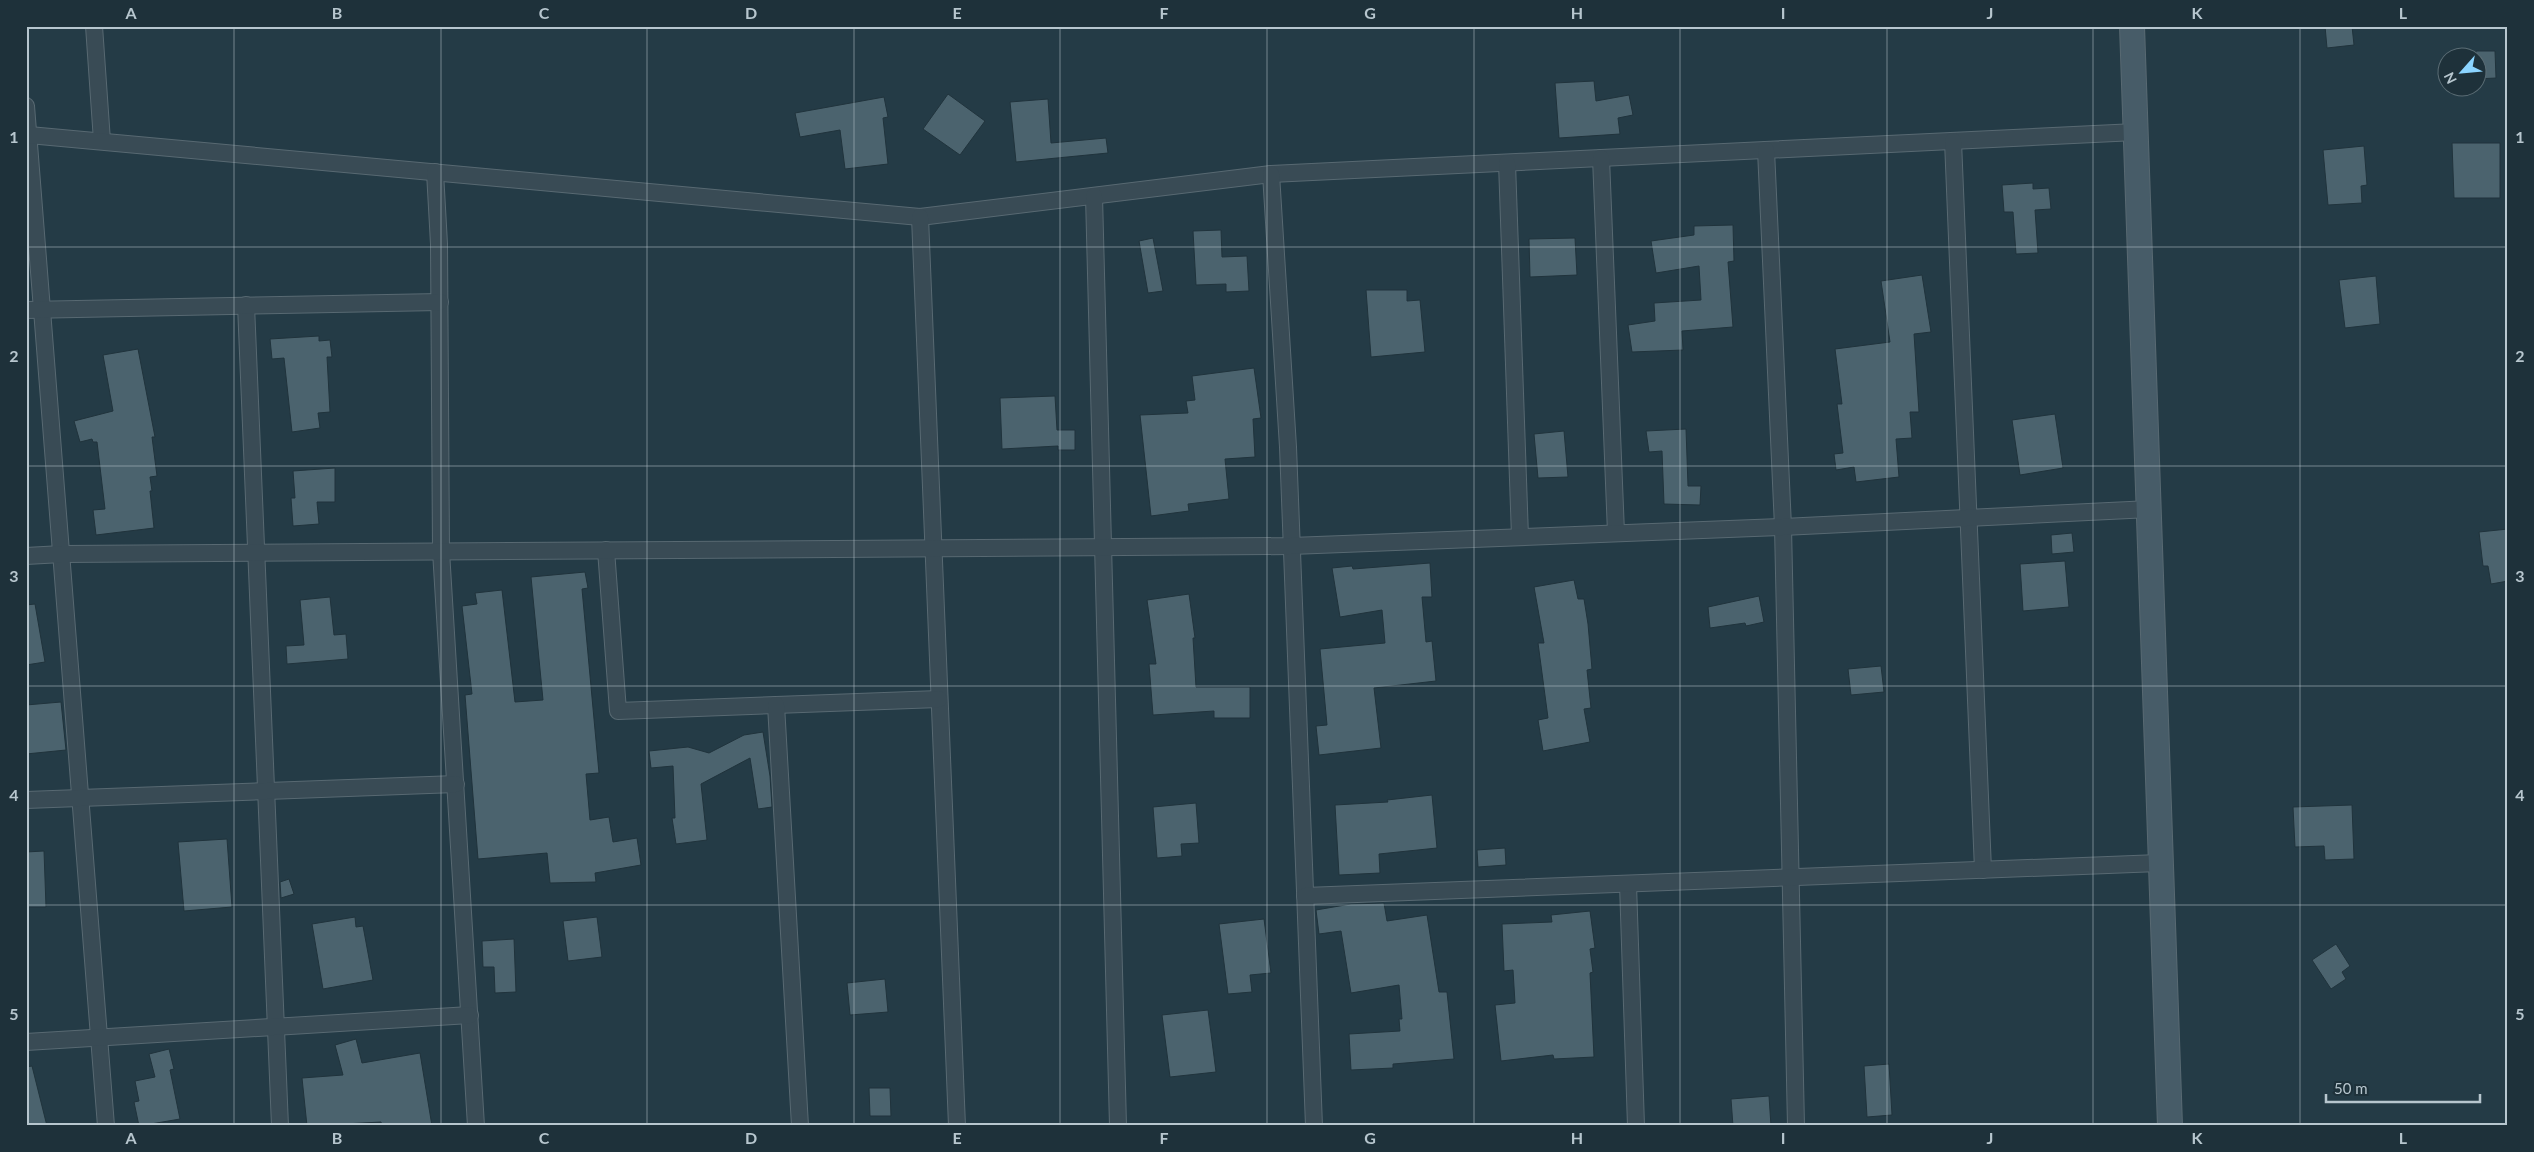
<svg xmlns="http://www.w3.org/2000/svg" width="2534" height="1152" viewBox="0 0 2534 1152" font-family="Lato,sans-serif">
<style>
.building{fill:#4b636e;stroke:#20333c}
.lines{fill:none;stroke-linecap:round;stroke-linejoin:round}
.minor-casing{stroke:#586972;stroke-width:18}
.secondary-casing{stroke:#586972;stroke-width:26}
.minor{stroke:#394b55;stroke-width:16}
.secondary{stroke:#475c68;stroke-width:24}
.grid{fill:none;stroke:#b7c6ce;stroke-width:1;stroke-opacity:0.55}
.neatline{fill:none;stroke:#b7c6ce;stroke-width:2}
.grid-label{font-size:16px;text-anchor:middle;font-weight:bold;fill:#b7c6ce}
</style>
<rect width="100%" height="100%" fill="#243b46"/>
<g class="building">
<polygon points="2325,26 2352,26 2354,45 2327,48"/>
<polygon points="2476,51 2495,51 2496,78 2476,79"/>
<polygon points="1594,81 1596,101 1629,95 1633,115 1618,118 1620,134 1559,138 1555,83"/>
<polygon points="948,94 985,121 960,155 923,129"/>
<polygon points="884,97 888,117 883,118 888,164 845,169 840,130 800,137 795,113"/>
<polygon points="1048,99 1051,143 1106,138 1108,153 1016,162 1010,102"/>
<polygon points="2452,143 2500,143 2500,198 2454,198"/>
<polygon points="2364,146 2367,185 2361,186 2362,203 2328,205 2323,150"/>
<polygon points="2033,183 2033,189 2049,188 2051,209 2035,210 2038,253 2016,254 2013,212 2004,212 2002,185"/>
<polygon points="1733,225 1734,261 1728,262 1733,327 1682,331 1683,350 1632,352 1628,325 1655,321 1654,303 1701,300 1699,266 1656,273 1651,241 1694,235 1694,226"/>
<polygon points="1221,230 1222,257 1247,256 1249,291 1226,292 1226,284 1196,285 1193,231"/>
<polygon points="1153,238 1163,291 1148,293 1139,241"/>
<polygon points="1575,238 1577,275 1530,277 1529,239"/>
<polygon points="1922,275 1931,332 1914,334 1919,412 1910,412 1912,438 1896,439 1899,477 1856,482 1854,467 1836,470 1834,454 1843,453 1837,404 1842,404 1835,349 1890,342 1881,281"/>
<polygon points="2376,276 2380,324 2345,328 2339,280"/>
<polygon points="1366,290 1407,290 1407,301 1420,300 1425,352 1371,357"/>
<polygon points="319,336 319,341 330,340 332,357 327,357 330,412 318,413 320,428 292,432 284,358 272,359 270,339"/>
<polygon points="138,349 155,437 152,437 157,476 150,477 152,491 150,491 154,528 96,535 93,510 105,509 97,442 93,442 92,439 80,442 74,421 113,411 103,355"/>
<polygon points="1254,368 1261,418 1253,419 1255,457 1225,459 1229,499 1188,504 1189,511 1151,516 1140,415 1188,413 1186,401 1195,400 1192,376"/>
<polygon points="1055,396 1057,430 1075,430 1075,450 1058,450 1058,446 1002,449 1000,398"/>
<polygon points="2055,414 2063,468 2020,475 2012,420"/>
<polygon points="1686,429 1688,486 1701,486 1700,505 1664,504 1662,451 1649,452 1646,431"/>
<polygon points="1564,431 1568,477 1538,478 1534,434"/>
<polygon points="335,468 335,502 317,502 319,524 293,526 291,498 295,498 293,471"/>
<polygon points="2508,529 2508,581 2491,584 2488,566 2483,566 2479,532"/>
<polygon points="2072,533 2074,552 2052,554 2051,535"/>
<polygon points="2065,561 2069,607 2023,611 2020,564"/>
<polygon points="1430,563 1432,597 1422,597 1426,642 1432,641 1436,681 1374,688 1381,748 1319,755 1316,726 1327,725 1320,649 1385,643 1382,610 1340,617 1332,568 1352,566 1353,569"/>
<polygon points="585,572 588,588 582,589 599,773 586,774 590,820 609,817 613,842 637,838 641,865 595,873 596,882 550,883 547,853 478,859 465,695 472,694 462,606 477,604 475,593 502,590 515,702 543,700 531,577"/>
<polygon points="1574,580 1578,599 1584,599 1588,624 1592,669 1587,670 1591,708 1584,709 1590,742 1543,751 1538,720 1548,718 1538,643 1544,643 1534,587"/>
<polygon points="1189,594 1195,638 1193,638 1196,687 1250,687 1250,718 1214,718 1214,711 1153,715 1149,664 1156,664 1147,600"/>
<polygon points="1759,596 1764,622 1746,626 1745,623 1710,628 1708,607"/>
<polygon points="330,597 334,635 346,634 348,659 287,664 286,646 304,645 300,600"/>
<polygon points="35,604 45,662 26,665 26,605"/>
<polygon points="1881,666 1884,692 1851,695 1848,669"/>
<polygon points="61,702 66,750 26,754 26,705"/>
<polygon points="763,732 770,776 772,807 758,809 750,758 701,784 707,840 676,844 672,818 675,818 673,766 651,768 649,751 688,747 709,753 744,735"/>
<polygon points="1432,795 1437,848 1379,854 1380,873 1339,875 1335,805 1388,802 1387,800"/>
<polygon points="1196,803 1199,843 1181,844 1182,856 1157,858 1153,807"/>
<polygon points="2352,805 2354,859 2325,860 2324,846 2295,847 2293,807"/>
<polygon points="227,839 232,907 184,911 178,842"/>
<polygon points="1505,848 1506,865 1478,867 1477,850"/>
<polygon points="44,851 46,907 26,907 26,852"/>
<polygon points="289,879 294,894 281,898 280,882"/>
<polygon points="1384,903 1387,921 1427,915 1439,992 1447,992 1454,1059 1393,1064 1393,1068 1351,1070 1349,1034 1400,1031 1399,1019 1402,1019 1399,985 1351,993 1341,931 1319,934 1316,910 1351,904"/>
<polygon points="1590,911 1595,948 1590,949 1593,972 1590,973 1594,1057 1554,1059 1553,1055 1501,1061 1495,1005 1515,1003 1513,970 1504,971 1502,924 1552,922 1551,915"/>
<polygon points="355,917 356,927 363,926 373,980 323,989 312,924"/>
<polygon points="597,917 602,957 568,961 563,921"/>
<polygon points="1264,919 1271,973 1250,975 1252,992 1228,994 1219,924"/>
<polygon points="514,939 516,992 495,993 494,967 483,967 482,941"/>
<polygon points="2336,944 2350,966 2342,972 2346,979 2331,989 2312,960"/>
<polygon points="885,979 888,1012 850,1015 847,983"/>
<polygon points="1208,1010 1216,1072 1170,1077 1162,1015"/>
<polygon points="356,1039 362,1063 420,1053 432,1126 382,1126 381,1122 307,1126 302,1078 343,1075 335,1045"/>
<polygon points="169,1049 174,1069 170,1070 180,1119 139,1126 134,1102 139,1101 135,1081 155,1077 149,1054"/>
<polygon points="1889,1064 1892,1115 1867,1117 1864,1066"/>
<polygon points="32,1066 47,1126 26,1126 26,1067"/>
<polygon points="869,1088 890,1088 891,1116 870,1116"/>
<polygon points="1769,1096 1771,1126 1733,1126 1731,1099"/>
</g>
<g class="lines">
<defs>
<g id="minor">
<polyline points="94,26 102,141"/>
<polyline points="26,106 106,1126"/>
<polyline points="29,135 920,217 1271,174 2136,132"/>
<polyline points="1953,141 1983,870"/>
<polyline points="1766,150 1783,527 1796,1126"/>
<polyline points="1601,158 1616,533"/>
<polyline points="1507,163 1520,537"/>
<polyline points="435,172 439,244 441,551 476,1126"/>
<polyline points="1271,174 1288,447 1314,1126"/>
<polyline points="1094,196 1118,1126"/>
<polyline points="920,217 957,1126"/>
<polyline points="246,305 280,1126"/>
<polyline points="26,310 440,302"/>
<polyline points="606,550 618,711 939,699"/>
<polyline points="26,556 62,554 1291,546 1783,527 2150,509"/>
<polyline points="776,705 800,1126"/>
<polyline points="26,800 456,784"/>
<polyline points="1628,884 1636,1126"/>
<polyline points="1305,896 2159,863"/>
<polyline points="26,1042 470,1015"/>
</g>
<polyline id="secondary" points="2132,26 2170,1126"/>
</defs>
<use href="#minor" class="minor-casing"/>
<use href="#secondary" class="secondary-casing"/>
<use href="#minor" class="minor"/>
<use href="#secondary" class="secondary"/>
</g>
<path class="grid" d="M234,26V1126M441,26V1126M647,26V1126M854,26V1126M1060,26V1126M1267,26V1126M1474,26V1126M1680,26V1126M1887,26V1126M2093,26V1126M2300,26V1126M26,247H2508M26,466H2508M26,686H2508M26,905H2508"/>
<rect width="2534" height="1152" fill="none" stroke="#1e313a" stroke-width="55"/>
<g transform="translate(2462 72) rotate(243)"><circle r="24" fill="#1e313a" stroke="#5b6d75"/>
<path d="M0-4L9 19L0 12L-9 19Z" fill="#8bd4ff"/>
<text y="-8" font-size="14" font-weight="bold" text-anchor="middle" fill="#b7c6ce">N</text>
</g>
<path d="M2326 1094v8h154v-8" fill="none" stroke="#b7c6ce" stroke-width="2.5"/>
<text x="2334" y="1094" font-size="15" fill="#b7c6ce" stroke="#1e313a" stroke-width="4" paint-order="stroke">50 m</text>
<rect x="28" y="28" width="2478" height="1096" class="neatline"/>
<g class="grid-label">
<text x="131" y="19">A</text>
<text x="337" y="19">B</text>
<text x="544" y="19">C</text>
<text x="751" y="19">D</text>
<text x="957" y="19">E</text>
<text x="1164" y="19">F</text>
<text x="1370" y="19">G</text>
<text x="1577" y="19">H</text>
<text x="1783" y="19">I</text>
<text x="1990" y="19">J</text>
<text x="2197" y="19">K</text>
<text x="2403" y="19">L</text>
<text x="14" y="143">1</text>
<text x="2520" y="143">1</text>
<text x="14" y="362">2</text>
<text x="2520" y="362">2</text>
<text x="14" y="582">3</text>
<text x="2520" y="582">3</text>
<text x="14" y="801">4</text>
<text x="2520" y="801">4</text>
<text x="14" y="1020">5</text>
<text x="2520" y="1020">5</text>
<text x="131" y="1144">A</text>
<text x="337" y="1144">B</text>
<text x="544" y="1144">C</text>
<text x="751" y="1144">D</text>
<text x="957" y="1144">E</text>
<text x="1164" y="1144">F</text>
<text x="1370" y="1144">G</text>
<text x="1577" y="1144">H</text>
<text x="1783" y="1144">I</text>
<text x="1990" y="1144">J</text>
<text x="2197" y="1144">K</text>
<text x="2403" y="1144">L</text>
</g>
</svg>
